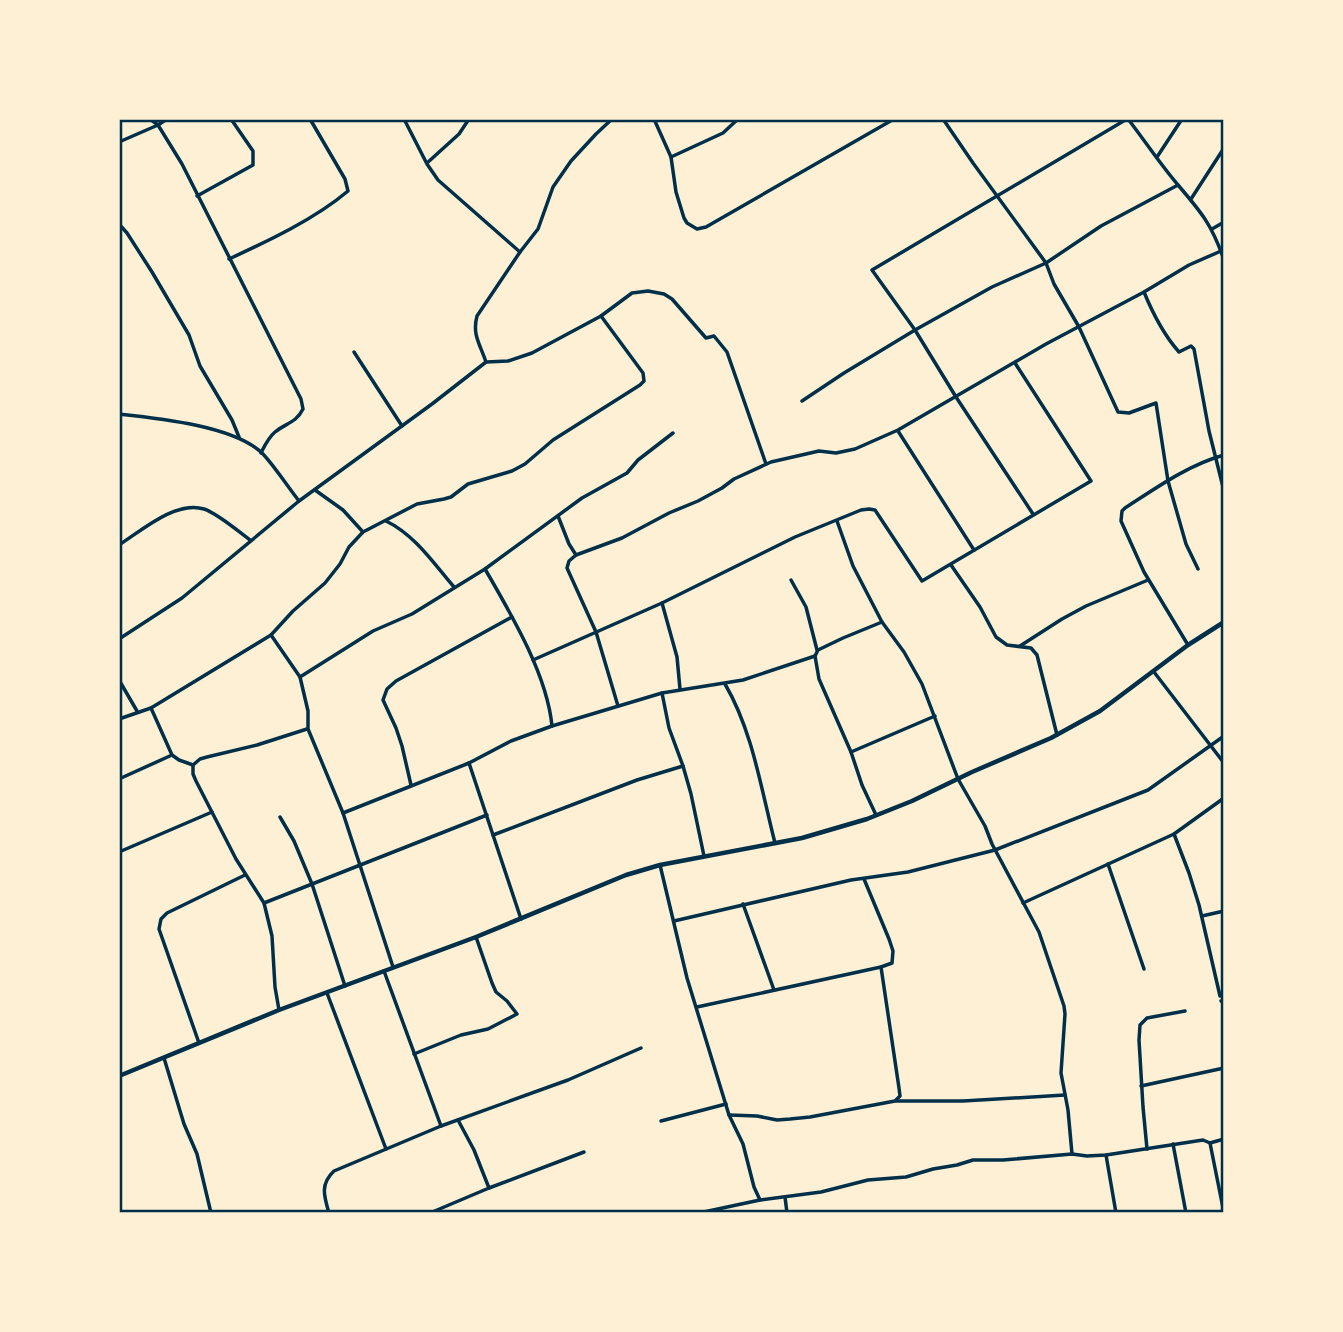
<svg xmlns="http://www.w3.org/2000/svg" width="1343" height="1332" viewBox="0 0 1343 1332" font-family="Poppins,sans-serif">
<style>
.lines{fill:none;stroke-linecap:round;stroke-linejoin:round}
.minor{stroke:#003049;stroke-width:3.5}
.tertiary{stroke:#003049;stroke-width:4.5}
.neatline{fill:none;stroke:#003049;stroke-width:2.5}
</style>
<rect width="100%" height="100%" fill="#fdf0d5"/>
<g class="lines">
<g class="minor">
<path d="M150,119L158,125L182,164L301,399L303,409C296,423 286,423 275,432C268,438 265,445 261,453"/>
<polyline points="404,119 427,164 438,180 520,252"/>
<polyline points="654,119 671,157 676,192 684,218 687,223 697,229 706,227 894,119"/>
<polyline points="943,119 973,163 1046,263 1054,284 1079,327 1118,412 1129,413 1156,403 1168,481 1186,544 1198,569"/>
<path d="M1128,119C1145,141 1160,164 1178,185C1202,213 1212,225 1224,260"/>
<polyline points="119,142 158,125 167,119"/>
<polyline points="671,157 723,133 738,119"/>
<polyline points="1157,157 1182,119"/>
<polyline points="427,163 459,134 469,119"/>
<polyline points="197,196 253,165 253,151 231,119"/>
<polyline points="1191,199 1224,148"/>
<polyline points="119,224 127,233 152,272 189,335 200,366 232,420 239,437"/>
<polyline points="1212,229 1224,222"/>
<path d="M229,259C268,241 315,219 348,191L345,179L310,119"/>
<path d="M1144,292C1153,314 1163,334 1179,352L1191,346L1194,349L1209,431L1224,491"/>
<polyline points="354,352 402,426"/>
<path d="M486,362C480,344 472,335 477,316L520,252L538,229L553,187L571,161L596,134L612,119"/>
<polyline points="802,401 844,373 915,330 992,287 1046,263 1101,226 1178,185"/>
<path d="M119,414C157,418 236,426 263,454C276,468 287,486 299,501"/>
<polyline points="898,431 974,550"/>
<polyline points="315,490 343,510 363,532"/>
<polyline points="1033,514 956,397 915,330 872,270 1127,119"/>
<polyline points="558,516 569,544 576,555"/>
<path d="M386,521C415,535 434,564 454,587"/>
<polyline points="837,521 853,566 882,622 904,652 922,684 958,779 985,826 992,844 1039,932 1064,1006 1065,1014 1061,1073 1068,1110 1072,1154"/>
<path d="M119,545C141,531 176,500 204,509C217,513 238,531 250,540"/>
<polyline points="951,565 980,607 996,637 1007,645 1031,648 1037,655 1057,735"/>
<polyline points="791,580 806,607 817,650"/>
<polyline points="662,603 677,657 680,689"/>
<polyline points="271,635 300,677 308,711 308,729 343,813 393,967"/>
<polyline points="119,639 182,598 299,501 432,404 486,362 508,361 532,353 601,316 632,293 648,291 664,294 672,299 706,338 714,336 727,352 766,464"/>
<path d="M1188,645L1144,572L1121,521L1122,511L1125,508C1156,488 1188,465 1224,455"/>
<polyline points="1020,646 1062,619 1086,606 1148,580"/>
<polyline points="533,660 662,603 795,537 861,510 869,509 875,510 922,581 1091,481 1015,363"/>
<polyline points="1154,672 1224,763"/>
<polyline points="300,677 373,631 412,614 485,569 582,498 627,473 638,460 673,433"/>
<polyline points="119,680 137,711"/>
<path d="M725,684C753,732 761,789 775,843"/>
<polyline points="662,693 669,728 683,766 691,794 704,856"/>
<polyline points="618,706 596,632 567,568 569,561 576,555 622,538 669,513 698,501 722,488 734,479 771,462 819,451 836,453 855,449 898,430 1046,344 1144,292 1189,265 1221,251"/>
<polyline points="151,708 172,755 179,760 193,765"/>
<polyline points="119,719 151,708 271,635 293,611 325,583 340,564 349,547 363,532 417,504 444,499 451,497 468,484 512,471 525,464 553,440 640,385 644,381 643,373 601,316"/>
<polyline points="552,726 662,693 743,680 815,656"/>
<polyline points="851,752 935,716"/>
<polyline points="469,763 521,919"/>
<polyline points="193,765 193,774 196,781 236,859 264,903 272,936 275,987 279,1010"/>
<polyline points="193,765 200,759 207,757 257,745 307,729"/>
<polyline points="119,779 172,755"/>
<polyline points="411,785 402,746 396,728 383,700 387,689 396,681 512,617"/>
<path d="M343,813L469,763L511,741L552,726C547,674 511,614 485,569"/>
<polyline points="876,815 862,785 851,752 819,679 815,656 818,650 843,638 882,622"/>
<polyline points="280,817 294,841 312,884 345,986"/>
<polyline points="1174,834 1189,873 1199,905 1220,996"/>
<polyline points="493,835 637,780 683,766"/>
<polyline points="119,852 212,812"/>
<polyline points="1108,864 1144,969"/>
<polyline points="660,865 687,978 729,1115 743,1144 754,1187 760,1200"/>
<polyline points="264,903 487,815"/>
<polyline points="1023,903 1174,834 1224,798"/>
<polyline points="743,904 774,990"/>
<polyline points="1202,916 1224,911"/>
<polyline points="674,921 851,880 908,872 995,850 1148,790 1224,736"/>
<polyline points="384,971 441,1126"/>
<polyline points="327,993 386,1149"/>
<polyline points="1221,1001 1224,1000"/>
<polyline points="697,1007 881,967 892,963 893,951 889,939 864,879"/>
<polyline points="199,1043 159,929 161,919 167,913 245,875"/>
<polyline points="414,1054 461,1035 488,1029 517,1014 507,1001 496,992 492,983 476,937"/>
<polyline points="164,1058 184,1124 197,1154 211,1213"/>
<polyline points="1141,1086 1224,1068"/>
<polyline points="896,1101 963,1101 1065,1095"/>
<polyline points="729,1115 757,1116 777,1120 790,1119 810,1117 895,1101 900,1096 899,1088 881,967"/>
<polyline points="458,1120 474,1150 489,1188"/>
<polyline points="661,1121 726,1104"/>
<polyline points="1210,1143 1224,1213"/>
<polyline points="1173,1144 1186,1213"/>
<polyline points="1147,1149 1143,1107 1139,1040 1140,1025 1147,1018 1185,1011"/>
<polyline points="1106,1155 1116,1213"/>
<polyline points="785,1197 787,1213"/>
<path d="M329,1213C324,1196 320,1184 334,1171L441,1126L568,1080L641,1048"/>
<polyline points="430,1213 489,1188 584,1152"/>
<polyline points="699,1213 760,1200 821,1192 868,1180 906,1177 933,1169 957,1165 973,1160 1003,1160 1072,1154 1087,1156 1106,1155 1203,1140 1210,1143 1224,1139"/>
</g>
<polyline class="tertiary" points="119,1076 279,1010 476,937 626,875 660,865 802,838 867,819 912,801 972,772 1051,738 1100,711 1188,645 1224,622"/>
</g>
<rect width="1343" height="1332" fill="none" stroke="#fdf0d5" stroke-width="242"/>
<rect x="121" y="121" width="1101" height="1090" class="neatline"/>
</svg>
